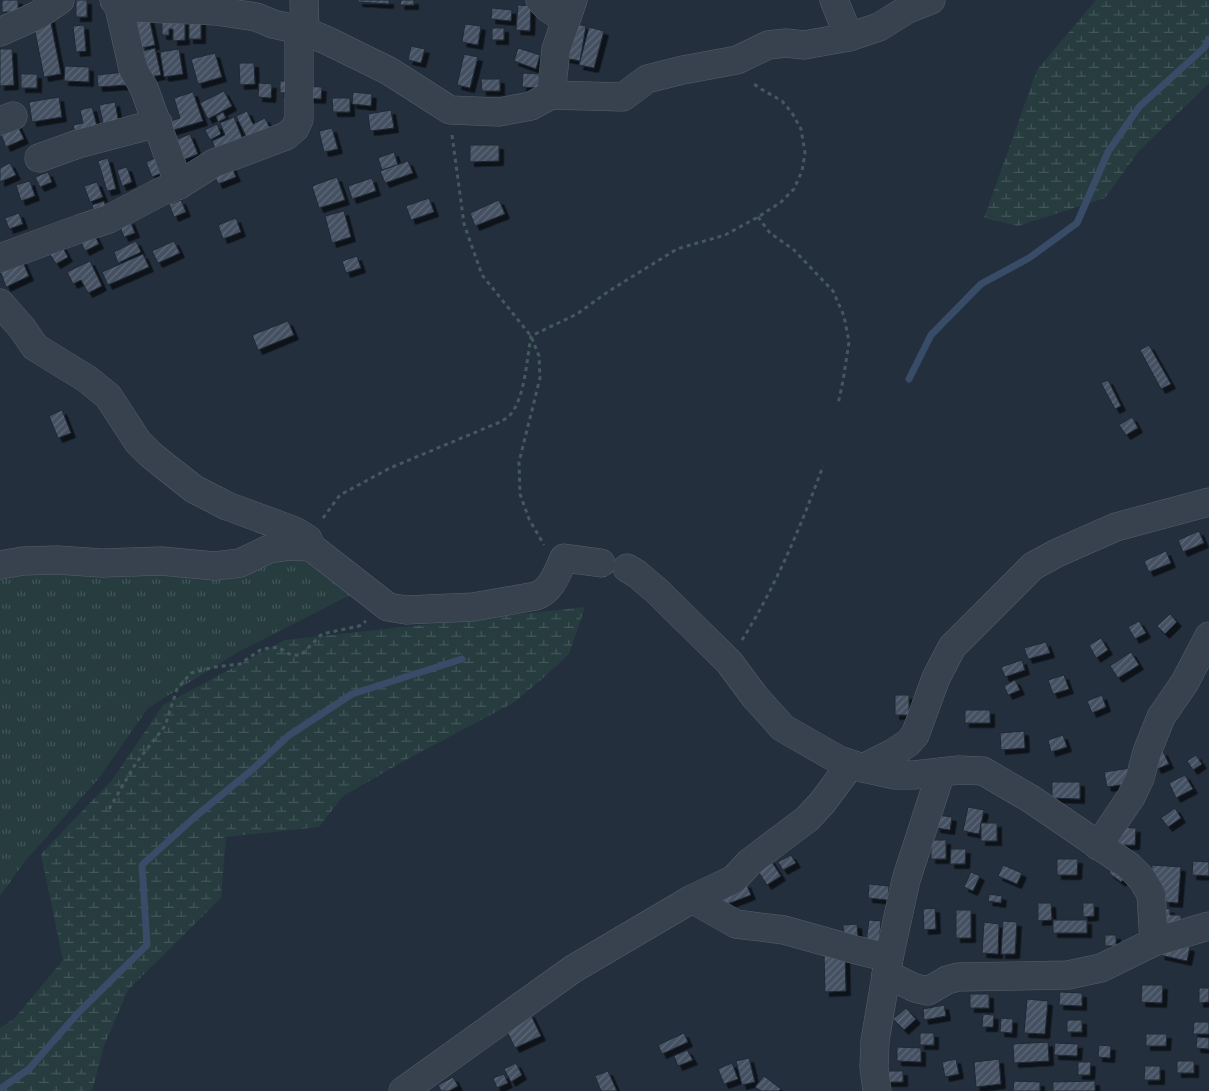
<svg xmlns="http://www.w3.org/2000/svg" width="1209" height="1091" viewBox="0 0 1209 1091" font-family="Quicksand,sans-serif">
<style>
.grass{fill:url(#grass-tufts)}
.wetland{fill:url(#wetland-marsh)}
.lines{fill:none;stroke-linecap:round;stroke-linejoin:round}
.stream{stroke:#394c67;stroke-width:7}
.building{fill:url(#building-hatch);stroke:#1f2835;filter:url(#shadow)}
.street-casing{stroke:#565f6c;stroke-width:29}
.path{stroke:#44595c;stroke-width:3;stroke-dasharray:4 4;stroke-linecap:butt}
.street{stroke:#38414e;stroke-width:28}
</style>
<defs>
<pattern id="grass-tufts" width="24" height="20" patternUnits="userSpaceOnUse" patternTransform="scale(1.25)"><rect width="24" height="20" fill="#263c3f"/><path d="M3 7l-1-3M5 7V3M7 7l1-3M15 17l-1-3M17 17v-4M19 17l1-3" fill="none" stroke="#435659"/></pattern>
<pattern id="wetland-marsh" width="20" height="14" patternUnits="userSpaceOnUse" patternTransform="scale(1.25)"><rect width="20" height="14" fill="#263c3f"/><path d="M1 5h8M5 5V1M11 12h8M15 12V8" fill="none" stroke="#435659"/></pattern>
<pattern id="building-hatch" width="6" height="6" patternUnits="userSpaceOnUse" patternTransform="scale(1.25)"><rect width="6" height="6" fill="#455162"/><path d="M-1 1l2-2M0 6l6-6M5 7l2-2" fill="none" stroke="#5d6877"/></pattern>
<filter id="shadow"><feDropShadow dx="4.5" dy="4.5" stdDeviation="0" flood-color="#0009"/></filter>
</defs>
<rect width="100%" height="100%" fill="#242f3e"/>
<polygon class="grass" points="293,552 358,591 240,651 148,708 99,778 25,861 0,896 0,574"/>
<g class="wetland">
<polygon points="1096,0 1209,0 1209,83 1138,152 1105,198 1018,226 984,218 1037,70"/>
<polygon points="585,607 569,654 543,678 513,703 402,762 343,796 319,827 226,837 221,898 128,990 104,1046 92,1091 0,1091 0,1028 15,1018 63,960 41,854 112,780 163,705 285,640"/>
</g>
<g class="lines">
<g class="stream">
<polyline points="909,379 931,335 981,284 1029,258 1077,223 1108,152 1139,107 1204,48 1209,39"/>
<polyline points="0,1089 29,1069 78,1013 147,945 142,865 196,816 253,769 288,736 352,694 462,659"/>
</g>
</g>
<g class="building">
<rect x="2" y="0" width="16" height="12"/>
<rect x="76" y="0" width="11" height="17"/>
<polygon points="358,0 389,0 389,4 358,2"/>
<polygon points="401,0 414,0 414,5 400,5"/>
<polygon points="518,5 531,6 530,31 516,30"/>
<polygon points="492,8 512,10 511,21 491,19"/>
<polygon points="149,17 155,45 142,48 136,19"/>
<polygon points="185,17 185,40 173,41 173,29 169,29 169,35 162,35 162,18"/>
<polygon points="50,18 61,74 44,77 33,22"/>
<rect x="189" y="18" width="12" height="21"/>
<polygon points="571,23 586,26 580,61 565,58"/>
<polygon points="465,24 481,26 478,45 462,42"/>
<polygon points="84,25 86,51 76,52 73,26"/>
<polygon points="589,27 604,31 594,68 579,65"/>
<rect x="492" y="28" width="12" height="12"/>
<polygon points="411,46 425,49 421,63 408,60"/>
<polygon points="155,48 161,75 150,77 143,51"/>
<polygon points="518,48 540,55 536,69 514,61"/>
<polygon points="0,49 12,49 14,85 0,86"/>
<polygon points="179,49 183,74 164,77 160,52"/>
<polygon points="215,53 222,77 198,84 191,59"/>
<polygon points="464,54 478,57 470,88 457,85"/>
<polygon points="239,63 254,63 255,84 240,85"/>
<polygon points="65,66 89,67 89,82 64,81"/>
<polygon points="125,72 127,85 98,87 97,75"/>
<polygon points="523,73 539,74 538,88 522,87"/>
<rect x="21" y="74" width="16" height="14"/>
<polygon points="481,79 500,79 500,91 482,91"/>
<polygon points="280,81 289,81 290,92 280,93"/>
<polygon points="259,83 272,84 271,98 258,97"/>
<polygon points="303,86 322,87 321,99 302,98"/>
<polygon points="224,91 232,106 208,119 200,103"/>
<polygon points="193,92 203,121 167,132 164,123 180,118 174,98"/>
<polygon points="353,92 372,94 371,106 352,104"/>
<polygon points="59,97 62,117 32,122 29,102"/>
<polygon points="332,98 350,98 350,112 333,112"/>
<polygon points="115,102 119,124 104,127 99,105"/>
<polygon points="92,107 98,130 76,136 73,125 83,123 80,110"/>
<polygon points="391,110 394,128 370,131 368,114"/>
<polygon points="247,111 253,124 265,118 270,128 247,138 236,116"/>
<polygon points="223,112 226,118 218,122 216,116"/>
<polygon points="234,117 244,142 217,153 212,141 225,135 220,123"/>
<polygon points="17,124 24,139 6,147 0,132"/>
<polygon points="217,124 221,134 210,140 205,130"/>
<polygon points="332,128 338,149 324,152 319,131"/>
<polygon points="190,134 198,154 178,162 170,142"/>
<polygon points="470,145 499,145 499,161 470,162"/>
<polygon points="394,152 398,165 382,170 378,158"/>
<polygon points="162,155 168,170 152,177 146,162"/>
<polygon points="108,158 116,189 107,191 98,161"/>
<polygon points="408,161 413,173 385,183 380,171"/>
<polygon points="10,163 16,175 0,182 0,168"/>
<polygon points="231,165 236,177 218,184 213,171"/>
<polygon points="127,167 132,182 122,186 117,170"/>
<polygon points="48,172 52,182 40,187 35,177"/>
<polygon points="337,177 345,200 319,208 312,186"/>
<polygon points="372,178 376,191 352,199 348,186"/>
<polygon points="30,181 35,196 21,201 16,185"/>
<polygon points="97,182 103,197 90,202 84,186"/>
<polygon points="429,198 434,212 411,220 406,206"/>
<polygon points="181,200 186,212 174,217 169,204"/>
<polygon points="499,200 505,214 475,226 470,213"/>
<polygon points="104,201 108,212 96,217 92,205"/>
<polygon points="344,211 351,237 332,243 325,216"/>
<polygon points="19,213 23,224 9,229 5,218"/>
<polygon points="236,218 241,232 223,239 218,225"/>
<polygon points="130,220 135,233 124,237 119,224"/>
<polygon points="93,232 99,244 85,251 79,238"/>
<polygon points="136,241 141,252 118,263 114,252"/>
<polygon points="174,241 180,253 158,263 152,251"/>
<polygon points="61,244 68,257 56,264 48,251"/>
<polygon points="143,254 149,267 108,285 102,272"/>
<polygon points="357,256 361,268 346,273 342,261"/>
<polygon points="22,260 29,276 6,287 0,270"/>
<polygon points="90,261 102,286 88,293 81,280 73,284 67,272"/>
<polygon points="288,321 294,335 258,350 252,335"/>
<polygon points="1149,345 1171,384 1161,389 1140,350"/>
<polygon points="1108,380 1121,406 1115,409 1101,383"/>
<polygon points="62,410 71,433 58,438 49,416"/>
<polygon points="1132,417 1138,428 1126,435 1119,425"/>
<polygon points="1199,531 1204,543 1183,552 1178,540"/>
<polygon points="1166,551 1171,563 1149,572 1144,561"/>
<polygon points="1170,614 1177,622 1165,634 1157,626"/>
<polygon points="1139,621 1146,633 1135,639 1128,627"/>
<polygon points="1101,638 1108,650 1096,658 1089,645"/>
<polygon points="1046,642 1050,653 1028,659 1024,648"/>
<polygon points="1131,652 1139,665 1118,678 1110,666"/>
<polygon points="1022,660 1025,670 1005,677 1001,667"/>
<polygon points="1064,675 1069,689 1053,694 1048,680"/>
<polygon points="1015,680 1020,690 1008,695 1004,686"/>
<rect x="895" y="695" width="14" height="20"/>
<polygon points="1102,695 1106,707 1092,713 1087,701"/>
<rect x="965" y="710" width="25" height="13"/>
<polygon points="1024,731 1025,748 1001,750 1000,733"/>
<polygon points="1063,735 1067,747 1051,752 1048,740"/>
<polygon points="1163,751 1169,764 1157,769 1151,756"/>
<polygon points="1196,755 1202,764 1193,770 1187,761"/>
<polygon points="1131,768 1134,783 1107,787 1104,772"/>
<polygon points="1185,775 1193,789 1176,798 1169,783"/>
<polygon points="1052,782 1080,782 1080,799 1052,798"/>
<polygon points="968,807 984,810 979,834 963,831"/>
<polygon points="1175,808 1181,818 1168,827 1161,818"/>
<polygon points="937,815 952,817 950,830 936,828"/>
<rect x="981" y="823" width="16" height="18"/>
<polygon points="1113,827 1136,828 1135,845 1113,845"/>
<rect x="931" y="840" width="15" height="19"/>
<polygon points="951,849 966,849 965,864 950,864"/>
<polygon points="791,855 796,863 783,870 778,862"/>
<polygon points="770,859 781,876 767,885 756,868"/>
<polygon points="1057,859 1078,859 1077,875 1057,875"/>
<polygon points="1193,861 1209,862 1209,876 1192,875"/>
<polygon points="1115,864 1128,873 1121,882 1109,873"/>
<polygon points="1003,865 1022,873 1017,884 998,876"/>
<polygon points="1152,865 1181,867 1178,903 1165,902 1165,891 1150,890"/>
<polygon points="971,872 980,876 973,891 964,887"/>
<polygon points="746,883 751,895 722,906 717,894"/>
<polygon points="869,884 889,886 888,900 868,898"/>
<polygon points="989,894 1002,896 1001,903 988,901"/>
<polygon points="1038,903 1051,903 1052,920 1038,921"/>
<polygon points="1083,903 1094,903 1094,916 1083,917"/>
<polygon points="935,908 936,929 924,930 923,909"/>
<polygon points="1160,908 1170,909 1170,915 1181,915 1181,924 1159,923"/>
<rect x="956" y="910" width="15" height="28"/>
<polygon points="869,920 881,921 879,943 866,941"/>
<rect x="1053" y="920" width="34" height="13"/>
<polygon points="1003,921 1017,922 1015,954 1001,954"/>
<polygon points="984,922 999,924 998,954 982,953"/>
<polygon points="857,924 858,939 844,940 843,925"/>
<rect x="1105" y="935" width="11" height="11"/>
<polygon points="1163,942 1190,947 1187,961 1160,955"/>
<polygon points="824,953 845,953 846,991 825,992"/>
<polygon points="1142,985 1163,985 1162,1003 1141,1002"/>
<polygon points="1199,988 1209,988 1209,1002 1199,1003"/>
<polygon points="1060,992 1082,993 1082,1006 1059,1005"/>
<rect x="970" y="994" width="19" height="14"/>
<polygon points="1027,999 1048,1001 1045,1034 1024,1033"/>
<polygon points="944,1005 946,1016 924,1020 923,1009"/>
<polygon points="906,1008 916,1019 904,1030 893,1019"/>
<polygon points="530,1013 541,1036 515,1048 504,1025"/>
<polygon points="983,1014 994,1015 993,1027 982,1027"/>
<polygon points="1001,1018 1013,1019 1012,1033 1000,1032"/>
<rect x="1067" y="1020" width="15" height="12"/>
<polygon points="1194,1022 1209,1022 1209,1034 1193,1034"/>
<polygon points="684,1033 688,1042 662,1054 658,1045"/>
<rect x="920" y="1033" width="14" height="12"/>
<polygon points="1146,1034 1167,1034 1166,1046 1146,1046"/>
<polygon points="1197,1037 1209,1038 1209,1049 1196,1048"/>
<polygon points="1048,1042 1049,1061 1014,1063 1013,1044"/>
<polygon points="1055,1043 1078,1044 1077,1056 1054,1055"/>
<polygon points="1099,1045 1111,1046 1110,1058 1098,1057"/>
<polygon points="897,1047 921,1048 921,1062 897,1061"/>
<polygon points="687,1050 693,1060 678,1066 674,1056"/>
<polygon points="749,1058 755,1082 742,1085 736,1061"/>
<polygon points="956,1059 959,1074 945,1077 942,1062"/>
<polygon points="999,1059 1001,1084 976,1087 974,1062"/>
<rect x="1177" y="1061" width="17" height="12"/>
<polygon points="1078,1062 1091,1062 1090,1075 1078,1075"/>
<polygon points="516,1063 522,1075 511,1082 504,1069"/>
<polygon points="732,1063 738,1079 724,1084 718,1069"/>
<polygon points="1145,1066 1160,1066 1160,1080 1144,1080"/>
<polygon points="608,1071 617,1091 601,1091 595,1076"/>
<rect x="882" y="1071" width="21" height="11"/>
<polygon points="504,1074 508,1083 497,1088 493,1078"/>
<polygon points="764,1076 781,1089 779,1091 761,1091 755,1087"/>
<polygon points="453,1077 458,1086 449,1091 441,1091 438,1085"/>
<polygon points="1014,1081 1040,1082 1040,1091 1013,1091"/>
<polygon points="1095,1081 1095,1091 1053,1091 1053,1082"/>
</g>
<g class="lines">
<defs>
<g id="street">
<polyline points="114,0 119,7 216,11 256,17 273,24 305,31 328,41 389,71 450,110 499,112 531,106 551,95 623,97 647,79 683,70 737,60 768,45 786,43 804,45 849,37 879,27 908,9 931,0"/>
<polyline points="304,0 305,31"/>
<polyline points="540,0 548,8 566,20"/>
<polyline points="834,0 849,37"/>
<polyline points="119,7 133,69 144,88 179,185"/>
<polyline points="0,32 38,15 60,0"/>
<polyline points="551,95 556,49 573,0"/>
<polyline points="0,121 13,116"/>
<polyline points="39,158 78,144 158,123"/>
<polyline points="0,258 79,229 109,219 162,191 179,185 214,163 286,136 295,128 299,119 299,30"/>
<path d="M0,303L22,328L35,347L87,379L108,396L138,442L150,454L166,467L194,489L227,506L295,531L308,539L311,547L388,607L406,610L473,607L536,596C552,590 557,573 564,558L601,563"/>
<polyline points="0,565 23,561 57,560 102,563 161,561 215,566 240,563 269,549 291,546 311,547"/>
<polyline points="627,568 637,574 657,591 729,662 755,697 783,728 839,760 863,768 895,775 914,775 959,770 983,771 1031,799 1129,866 1142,879 1151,894 1154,942"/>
<polyline points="863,768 893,753 908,743 915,735 936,678 952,647 1033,566 1057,553 1116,527 1209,502"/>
<polyline points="1098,846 1131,797 1140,778 1147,752 1161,717 1185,682 1209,636"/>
<polyline points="692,899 736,924 784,930 852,949 889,958"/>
<polyline points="886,974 915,988 928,991 947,980 958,977 1068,975 1101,968 1154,942 1209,926"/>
<polyline points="403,1091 573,969 692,899 734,879 750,862 807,819 822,803 851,764"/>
<polyline points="877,1091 874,1067 875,1041 889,958 906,880 941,772"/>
</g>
</defs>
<use href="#street" class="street-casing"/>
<g class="path">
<polyline points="452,135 464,224 482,275 531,336 539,356 540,378 519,462 520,494 529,519 544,545"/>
<polyline points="758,217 770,233 794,250 833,291 844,316 849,342 843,381 838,404"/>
<path d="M323,518L340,495L390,468L500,422C503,420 508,418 510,415C525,398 527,358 531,336L577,314L609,291L677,249L725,235L758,217L781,202L794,189L802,171L805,153L801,129L792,113L782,101L761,89L751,82"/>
<path d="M742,640C776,586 801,526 823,466"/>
<polyline points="109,809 136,763 165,726 177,689 191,673 215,667 240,664 262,649 278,647 291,655 301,655 322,634 359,626 366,621"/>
</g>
<use href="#street" class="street"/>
</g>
</svg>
